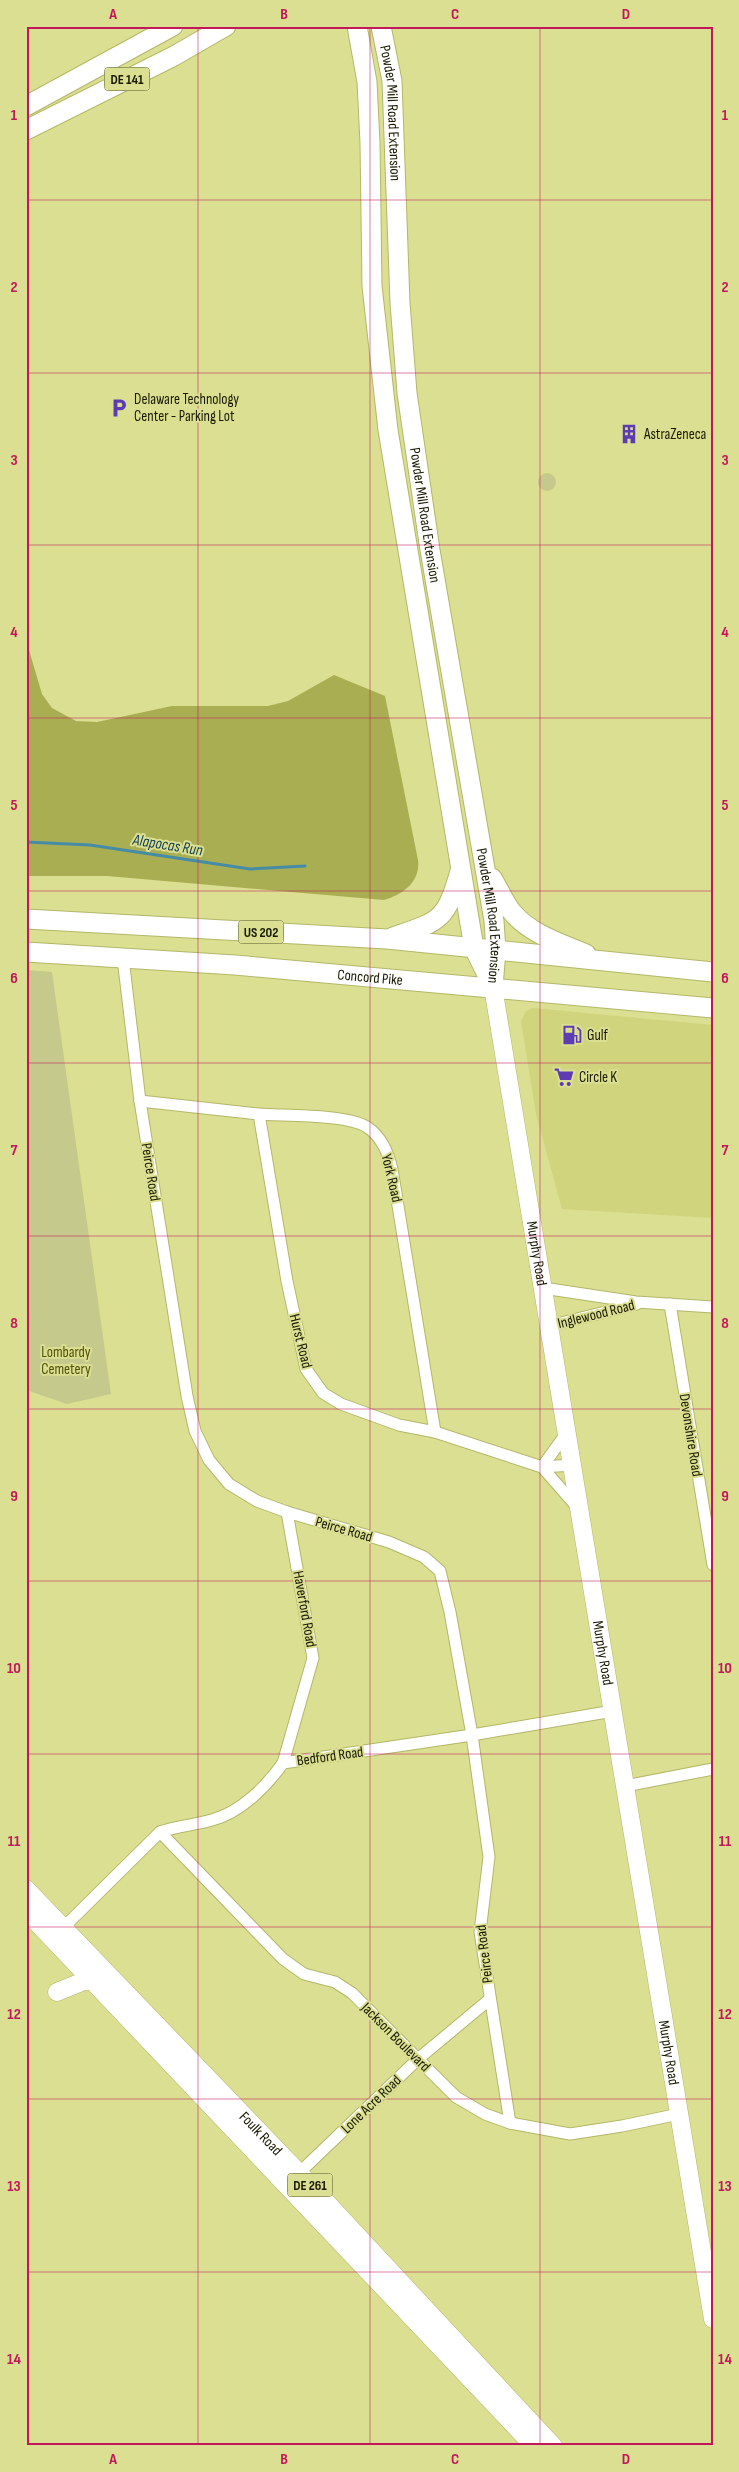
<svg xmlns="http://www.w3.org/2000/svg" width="739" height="2472" viewBox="0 0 739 2472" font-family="'Sofia Sans Condensed',sans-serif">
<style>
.built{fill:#d0d47d}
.green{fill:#c6c98c}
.forest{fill:#aaae53}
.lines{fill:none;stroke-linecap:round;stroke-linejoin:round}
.stream{stroke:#468ca6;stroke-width:3}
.minor-casing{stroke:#b3b769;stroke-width:13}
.primary-casing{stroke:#b3b769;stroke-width:19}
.trunk-casing{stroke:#b3b769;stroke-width:21}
.minor{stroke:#fff;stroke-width:11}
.primary{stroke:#fff;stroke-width:18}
.trunk{stroke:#fff;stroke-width:19}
.grid{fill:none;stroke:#c2185b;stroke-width:1;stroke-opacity:0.55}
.labels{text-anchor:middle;stroke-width:4;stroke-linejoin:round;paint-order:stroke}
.shield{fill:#dbdf91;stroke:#52542c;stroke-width:1}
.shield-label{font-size:14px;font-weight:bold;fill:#181900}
.street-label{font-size:15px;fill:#181900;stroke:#dbdf91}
.poi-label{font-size:15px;fill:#181900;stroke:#dbdf91;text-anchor:start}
.park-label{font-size:15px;fill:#4f5009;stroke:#dbdf91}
.water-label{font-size:16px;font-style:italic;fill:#113d50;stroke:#dbdf91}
.neatline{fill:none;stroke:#c2185b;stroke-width:2}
.grid-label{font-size:16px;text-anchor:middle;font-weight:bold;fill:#c2185b}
</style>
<rect width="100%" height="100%" fill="#dbdf91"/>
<polygon class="built" points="533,1008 713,1025 713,1218 562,1209 536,1114 521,1021 526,1011"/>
<g class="green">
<circle cx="547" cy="482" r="9"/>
<polygon points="26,970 52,972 111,1394 67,1404 26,1390"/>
</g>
<path class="forest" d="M26,640L42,694L52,708L76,721L97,722L172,706H268L288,701L334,675L385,696L418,860C421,882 402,895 384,900L107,876H26Z"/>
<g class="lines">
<polyline class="stream" points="26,842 90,845 250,869 305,866"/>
<defs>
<g id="minor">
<polyline points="123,958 140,1101 187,1396 195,1431 209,1460 229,1484 257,1501 287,1512 389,1542 424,1557 440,1571 450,1612 472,1735 489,1857 480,1932 510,2123"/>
<path d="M140,1101C179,1105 219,1110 258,1114C286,1116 346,1114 367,1127C382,1137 388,1153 392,1169L435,1432"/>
<polyline points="259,1114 287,1281 306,1369 323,1393 341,1404 399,1425 435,1432 542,1467 573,1465"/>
<polyline points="543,1288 636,1302 713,1307"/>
<polyline points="670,1304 713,1565"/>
<polyline points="549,1326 637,1304"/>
<polyline points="542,1467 577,1507"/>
<polyline points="542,1467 568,1431"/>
<polyline points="283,1763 313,1658 287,1512"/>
<polyline points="625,1786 713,1769"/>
<polyline points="160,1832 283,1959 304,1974 335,1982 352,1993 456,2097 485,2114 510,2123 570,2134 622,2126 679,2114"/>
<path d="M61,1933L63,1928L160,1832C177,1826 195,1825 212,1820C241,1812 266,1787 283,1763L472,1735L613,1711"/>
<polyline points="299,2173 418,2059 490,1999"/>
</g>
<g id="primary">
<path id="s1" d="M493,987L713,2319"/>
<path id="s2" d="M26,1889L299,2173L553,2446"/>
<polyline points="26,1911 534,2446"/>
<polyline points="57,1992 84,1981 93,1981"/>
</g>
<g id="trunk">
<polyline points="357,26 367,82 370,143 372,286 388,430 474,948 493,987"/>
<path id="s3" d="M381,26L392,81L400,303L407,393L430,550L494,921L496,951L493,986"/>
<polyline points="26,106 173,26"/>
<polyline points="26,130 174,56 226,26"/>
<path d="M492,878C499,889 504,902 512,912C530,934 560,943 586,954"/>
<polyline points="26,919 387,939 713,972"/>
<path d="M393,937C440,921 446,921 460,871"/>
<path id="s4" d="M26,952L235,965L713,1008"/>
</g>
</defs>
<use href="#minor" class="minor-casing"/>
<use href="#primary" class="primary-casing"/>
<use href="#trunk" class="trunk-casing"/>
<use href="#minor" class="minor"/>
<use href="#primary" class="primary"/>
<use href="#trunk" class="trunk"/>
</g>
<path class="grid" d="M198,26V2446M370,26V2446M540,26V2446M26,200H713M26,373H713M26,545H713M26,718H713M26,891H713M26,1063H713M26,1236H713M26,1409H713M26,1581H713M26,1754H713M26,1927H713M26,2099H713M26,2272H713"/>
<defs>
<symbol id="parking-bare" viewBox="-9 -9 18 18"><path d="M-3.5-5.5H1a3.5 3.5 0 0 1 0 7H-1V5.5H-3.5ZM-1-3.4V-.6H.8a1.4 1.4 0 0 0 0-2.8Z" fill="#5d3bb3" stroke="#dbdf91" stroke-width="2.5" paint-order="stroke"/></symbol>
<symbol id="building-bare" viewBox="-9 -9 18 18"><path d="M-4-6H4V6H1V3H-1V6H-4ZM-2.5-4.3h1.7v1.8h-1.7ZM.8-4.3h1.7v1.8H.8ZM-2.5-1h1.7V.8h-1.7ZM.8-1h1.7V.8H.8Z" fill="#5d3bb3" stroke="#dbdf91" stroke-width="2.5" paint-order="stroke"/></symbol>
<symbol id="fuel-bare" viewBox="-9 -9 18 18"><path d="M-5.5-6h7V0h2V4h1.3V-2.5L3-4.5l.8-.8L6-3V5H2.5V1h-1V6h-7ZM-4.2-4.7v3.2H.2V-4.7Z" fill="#5d3bb3" stroke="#dbdf91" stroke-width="2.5" paint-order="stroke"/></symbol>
<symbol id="supermarket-bare" viewBox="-9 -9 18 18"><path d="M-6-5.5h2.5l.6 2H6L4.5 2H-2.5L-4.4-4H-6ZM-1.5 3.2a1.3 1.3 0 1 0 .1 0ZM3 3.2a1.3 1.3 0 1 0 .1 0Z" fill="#5d3bb3" stroke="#dbdf91" stroke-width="2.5" paint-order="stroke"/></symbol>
</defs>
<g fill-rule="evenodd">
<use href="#parking-bare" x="105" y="394" width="28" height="28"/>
<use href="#building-bare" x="615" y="420" width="28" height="28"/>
<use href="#fuel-bare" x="558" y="1021" width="28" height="28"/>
<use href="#supermarket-bare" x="550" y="1063" width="28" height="28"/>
</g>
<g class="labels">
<g class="shield">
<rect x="104.5" y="67.5" width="45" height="23" rx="4"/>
<rect x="238.5" y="920.5" width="45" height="23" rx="4"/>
<rect x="287.5" y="2173.5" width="45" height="23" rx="4"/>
</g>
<g class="shield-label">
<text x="127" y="84">DE 141</text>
<text x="261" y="937">US 202</text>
<text x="310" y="2190">DE 261</text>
</g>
<g class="street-label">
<text dy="5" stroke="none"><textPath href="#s3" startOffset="88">Powder Mill Road Extension</textPath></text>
<text dy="5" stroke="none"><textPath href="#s3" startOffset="492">Powder Mill Road Extension</textPath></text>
<text dy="5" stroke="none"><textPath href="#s3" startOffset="898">Powder Mill Road Extension</textPath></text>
<text dy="5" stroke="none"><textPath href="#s4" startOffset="345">Concord Pike</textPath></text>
<text transform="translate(151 1172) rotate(81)" y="5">Peirce Road</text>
<text transform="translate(392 1178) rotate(77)" y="5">York Road</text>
<text dy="5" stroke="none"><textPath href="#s1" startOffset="270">Murphy Road</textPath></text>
<text transform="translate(596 1314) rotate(-14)" y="5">Inglewood Road</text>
<text transform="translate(301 1341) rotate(76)" y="5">Hurst Road</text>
<text transform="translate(691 1435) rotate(81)" y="5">Devonshire Road</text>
<text transform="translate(344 1529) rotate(16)" y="5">Peirce Road</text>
<text transform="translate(305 1609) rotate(80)" y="5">Haverford Road</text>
<text dy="5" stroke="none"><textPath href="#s1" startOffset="675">Murphy Road</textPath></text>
<text transform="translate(330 1756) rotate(-8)" y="5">Bedford Road</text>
<text transform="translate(484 1954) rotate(-97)" y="5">Peirce Road</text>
<text transform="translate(396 2037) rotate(45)" y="5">Jackson Boulevard</text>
<text dy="5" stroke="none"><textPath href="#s1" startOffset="1080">Murphy Road</textPath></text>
<text transform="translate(371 2104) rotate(-44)" y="5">Lone Acre Road</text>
<text dy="5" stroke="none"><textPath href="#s2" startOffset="339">Foulk Road</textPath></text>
</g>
<g class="poi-label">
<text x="134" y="404">Delaware Technology<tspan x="134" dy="17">Center - Parking Lot</tspan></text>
<text x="644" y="439">AstraZeneca</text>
<text x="587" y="1040">Gulf</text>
<text x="579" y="1082">Circle K</text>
</g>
<g class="park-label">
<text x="66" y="1357">Lombardy<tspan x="66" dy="17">Cemetery</tspan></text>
</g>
<g class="water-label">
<text transform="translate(168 844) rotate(9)" y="6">Alapocas Run</text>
</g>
</g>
<rect width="739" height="2472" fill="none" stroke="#dbdf91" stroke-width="55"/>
<rect x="28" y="28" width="684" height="2416" class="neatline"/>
<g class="grid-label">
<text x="113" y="19">A</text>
<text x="284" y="19">B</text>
<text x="455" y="19">C</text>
<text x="626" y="19">D</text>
<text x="14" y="120">1</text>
<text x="725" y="120">1</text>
<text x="14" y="292">2</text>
<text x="725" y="292">2</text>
<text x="14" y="465">3</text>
<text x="725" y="465">3</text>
<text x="14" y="637">4</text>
<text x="725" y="637">4</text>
<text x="14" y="810">5</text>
<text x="725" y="810">5</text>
<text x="14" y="983">6</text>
<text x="725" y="983">6</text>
<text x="14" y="1155">7</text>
<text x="725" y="1155">7</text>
<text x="14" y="1328">8</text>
<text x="725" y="1328">8</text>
<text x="14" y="1501">9</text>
<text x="725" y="1501">9</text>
<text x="14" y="1673">10</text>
<text x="725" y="1673">10</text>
<text x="14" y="1846">11</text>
<text x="725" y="1846">11</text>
<text x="14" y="2019">12</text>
<text x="725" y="2019">12</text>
<text x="14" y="2191">13</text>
<text x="725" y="2191">13</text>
<text x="14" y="2364">14</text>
<text x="725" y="2364">14</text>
<text x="113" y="2464">A</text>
<text x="284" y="2464">B</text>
<text x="455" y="2464">C</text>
<text x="626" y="2464">D</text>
</g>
</svg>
